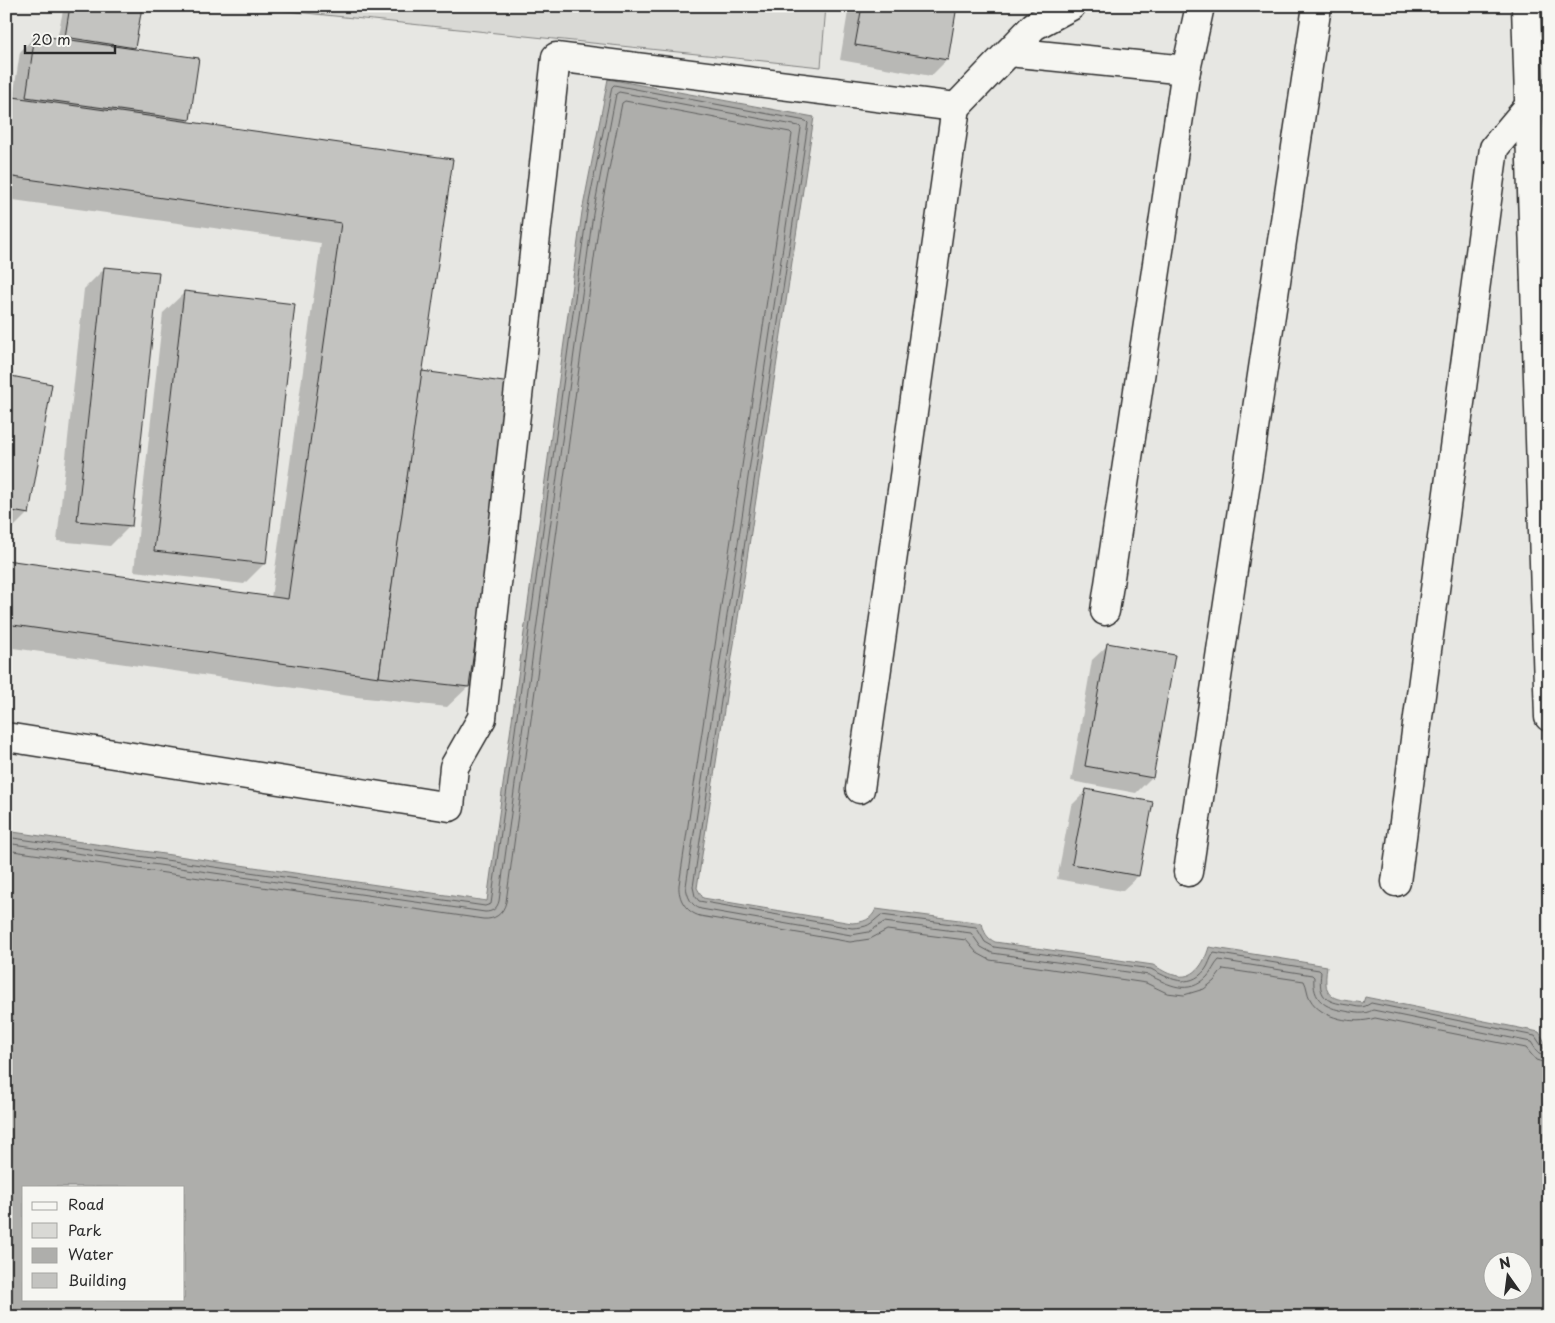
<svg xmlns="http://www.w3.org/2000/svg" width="1555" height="1323" viewBox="0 0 1555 1323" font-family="'Playpen Sans',sans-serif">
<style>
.built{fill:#e7e7e3}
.green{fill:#d9d9d5;stroke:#828280}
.water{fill:#aeaeab;stroke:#7a7a78;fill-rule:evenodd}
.shadow{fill:#0003}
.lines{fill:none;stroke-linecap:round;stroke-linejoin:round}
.shore{stroke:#5f5f5e;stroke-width:1}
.building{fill:#c3c3c0;stroke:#2b2b2b}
.minor-casing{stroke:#2b2b2b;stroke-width:31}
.minor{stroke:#f6f6f2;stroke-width:28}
</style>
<rect width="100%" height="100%" fill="#f6f6f2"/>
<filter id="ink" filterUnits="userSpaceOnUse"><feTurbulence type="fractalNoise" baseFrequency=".02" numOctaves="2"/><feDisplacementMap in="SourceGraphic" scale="10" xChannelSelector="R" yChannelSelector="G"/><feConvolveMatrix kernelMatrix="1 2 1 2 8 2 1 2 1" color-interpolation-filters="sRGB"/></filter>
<g filter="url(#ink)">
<polygon class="built" points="6,6 1549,6 1549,1049 1539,1032 1366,997 1364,1003 1334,998 1327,991 1325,983 1327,966 1209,948 1205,960 1200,968 1194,973 1185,976 1173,975 1152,965 995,942 988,938 983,930 982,923 872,918 864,922 852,923 703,898 697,888 608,79 582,212 487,901 6,831"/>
<polygon class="green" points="239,6 826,6 821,67"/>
<path class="water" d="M608,79L814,117L697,888L703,898L852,923C864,922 871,920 876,909L982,923C984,933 987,938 995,942L1153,965C1159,968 1167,974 1174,975C1194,981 1204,964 1209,947L1327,966C1322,1002 1333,998 1363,1003L1365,997L1539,1032L1549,1049V1317H6V831L487,901L582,212ZM24,1187H184V1299H24ZM1492,1260H1522V1290H1492Z"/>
<g class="shadow">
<polygon points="64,6 130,6 141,8 134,48 132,50 189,119 186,122 451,160 421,372 468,687 447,707 357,697 6,647 6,562 271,598 321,243 6,199 6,97 13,98 20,52 35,36 57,39"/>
<polygon points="849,6 956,6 947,60 931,76 840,60"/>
<polygon points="105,268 130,526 110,546 57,541 84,289"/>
<polygon points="184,293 265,563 244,584 134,571 163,313"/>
<polygon points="6,377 28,513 7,534 6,534"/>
<polygon points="1108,645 1152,777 1136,793 1071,781 1092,660"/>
<polygon points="1086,791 1138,876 1122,891 1057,879 1071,806"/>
</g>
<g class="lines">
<g class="shore">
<path d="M6,837L485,906L491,904L587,212L612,87L614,85L806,121L808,123L693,887L695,896L699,901L852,928C869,927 869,925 881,915L976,927L985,942L994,947L1151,969C1168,978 1189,990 1205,970C1209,965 1210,958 1214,953L1319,970L1321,972C1318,997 1325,1002 1348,1005C1359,1007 1362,1009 1371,1003L1535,1036L1543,1048L1549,1050"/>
<path d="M6,843L485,912C492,912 497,909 499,901L593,214L616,94L619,92L799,126L801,128L686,886C687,896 691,906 701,909L851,935L869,932L884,922L971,933L981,947L992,953L1149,975C1169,985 1188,996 1207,977C1212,972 1214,965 1219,960L1312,975L1314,977C1312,1000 1325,1008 1345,1011C1356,1013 1363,1015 1373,1010L1531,1042L1539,1054L1549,1057"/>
<path d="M6,850L483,919C495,920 503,914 506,902L600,215L622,103L625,101L790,132L792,134L679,885C678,899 686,912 700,916L850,942L870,939L887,930L966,940L977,953L990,960L1146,983L1167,993L1184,995L1204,989L1214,981L1223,969L1304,981C1307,986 1307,994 1310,999C1321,1019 1355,1025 1375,1018L1526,1048L1536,1060L1549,1064"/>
</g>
</g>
<g class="building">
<polygon points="70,6 142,7 135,48 65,37"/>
<polygon points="862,6 957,6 948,60 855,45"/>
<polygon points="35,35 199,58 190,120 26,97"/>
<polygon points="6,96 453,159 379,677 6,624 6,560 288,599 341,223 6,176"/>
<polygon points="104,267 159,272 132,526 77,521"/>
<polygon points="184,291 295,304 266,564 154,551"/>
<polygon points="422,371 511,383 469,687 379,677"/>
<polygon points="6,375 52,384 29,514 6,510"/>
<polygon points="1107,643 1175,655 1153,778 1085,766"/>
<polygon points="1086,789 1153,802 1139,876 1072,864"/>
</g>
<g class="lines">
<defs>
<g id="minor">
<polyline points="1526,6 1549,717"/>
<polyline points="1009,52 1186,70 1200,6"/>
<polyline points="1105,611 1186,70"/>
<polyline points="6,737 450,807 454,767 482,718 556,57 956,107 1034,26 1071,6"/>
<polyline points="860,789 956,107"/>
<polyline points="1188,872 1317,6"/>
<polyline points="1396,882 1494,148 1530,105"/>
</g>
</defs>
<use href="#minor" class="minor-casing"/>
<use href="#minor" class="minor"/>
</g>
</g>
<rect width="1555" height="1323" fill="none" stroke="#f6f6f2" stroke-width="25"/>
<rect x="12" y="12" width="1530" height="1298" fill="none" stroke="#2b2b2b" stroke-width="2" filter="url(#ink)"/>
<rect x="22" y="1186" width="162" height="115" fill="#f6f6f2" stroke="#a5a5a2"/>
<rect x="32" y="1202" width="25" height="8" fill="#f6f6f2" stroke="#a5a5a2"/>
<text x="68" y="1210" font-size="15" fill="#2b2b2b">Road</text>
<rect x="32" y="1223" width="25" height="15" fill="#d9d9d5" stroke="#a5a5a2"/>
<text x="68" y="1236" font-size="15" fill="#2b2b2b">Park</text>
<rect x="32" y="1248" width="25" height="15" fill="#aeaeab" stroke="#a5a5a2"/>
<text x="68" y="1260" font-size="15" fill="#2b2b2b">Water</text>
<rect x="32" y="1273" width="25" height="15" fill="#c3c3c0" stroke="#a5a5a2"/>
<text x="68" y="1286" font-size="15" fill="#2b2b2b">Building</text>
<g transform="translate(1508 1276) rotate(346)"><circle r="24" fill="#f6f6f2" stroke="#a5a5a2"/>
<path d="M0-4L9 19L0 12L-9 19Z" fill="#2b2b2b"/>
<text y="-8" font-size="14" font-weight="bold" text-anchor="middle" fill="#2b2b2b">N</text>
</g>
<path d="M25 45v8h90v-8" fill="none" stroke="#2b2b2b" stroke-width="2.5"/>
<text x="32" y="45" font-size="15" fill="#2b2b2b" stroke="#f6f6f2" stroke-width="4" paint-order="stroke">20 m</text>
</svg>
